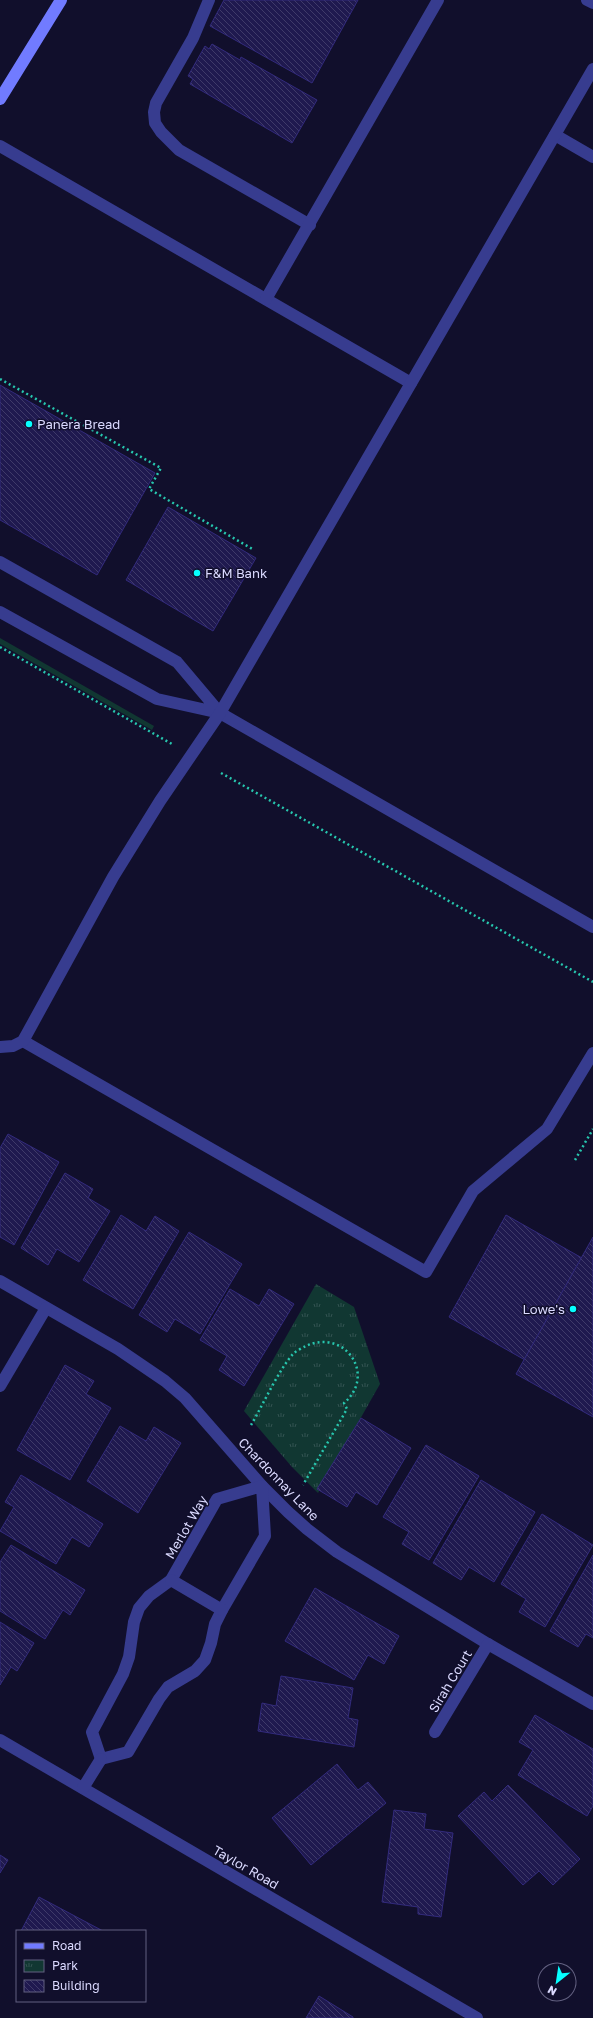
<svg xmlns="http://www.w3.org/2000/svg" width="593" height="2018" viewBox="0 0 593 2018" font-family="'Golos Text',sans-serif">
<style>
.grass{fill:#113732}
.park{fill:url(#park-tufts)}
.building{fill:url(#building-back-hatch);stroke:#322a7c}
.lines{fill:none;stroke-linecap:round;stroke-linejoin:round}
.path{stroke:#27c6ae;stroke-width:2.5;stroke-dasharray:2 3;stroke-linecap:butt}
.lane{stroke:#373c8f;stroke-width:12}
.street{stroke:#373c8f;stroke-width:12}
.secondary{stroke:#717bff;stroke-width:12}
.poi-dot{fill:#06feff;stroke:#110f2c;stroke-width:1.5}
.labels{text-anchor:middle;stroke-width:3;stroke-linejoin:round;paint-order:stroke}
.poi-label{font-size:13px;fill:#dbdaff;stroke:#110f2c;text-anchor:start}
.street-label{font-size:13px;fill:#dbdaff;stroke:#110f2c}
</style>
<defs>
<pattern id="park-tufts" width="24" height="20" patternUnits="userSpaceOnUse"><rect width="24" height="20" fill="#113732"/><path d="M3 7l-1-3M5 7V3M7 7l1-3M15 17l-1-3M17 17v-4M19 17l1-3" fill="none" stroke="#335351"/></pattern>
<pattern id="building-back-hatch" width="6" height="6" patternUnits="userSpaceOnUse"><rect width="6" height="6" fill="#1f194f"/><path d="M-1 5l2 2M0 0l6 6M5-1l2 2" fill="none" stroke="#3f3a69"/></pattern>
</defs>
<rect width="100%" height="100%" fill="#110f2c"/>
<polygon class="grass" points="0,638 154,726 152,730 0,644"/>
<polygon class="park" points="316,1284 354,1307 380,1384 318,1493 292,1467 244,1411"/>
<g class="building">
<polygon points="224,0 358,0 312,83 210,26"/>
<polygon points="212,44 240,60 241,57 317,100 292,143 190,84 193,79 188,76 205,46 209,49"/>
<polygon points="0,385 155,473 97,575 0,520"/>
<polygon points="168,507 256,558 213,631 126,580"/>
<polygon points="8,1134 59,1162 14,1245 0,1237 0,1148"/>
<polygon points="65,1173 93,1189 88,1198 110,1211 79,1262 57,1249 48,1265 21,1248"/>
<polygon points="121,1215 146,1231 155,1216 179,1231 133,1309 83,1280"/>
<polygon points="506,1215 582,1258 525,1360 449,1317"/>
<polygon points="189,1232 242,1264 200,1334 175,1319 167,1332 139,1315"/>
<polygon points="593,1237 593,1417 516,1374"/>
<polygon points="230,1289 259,1306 269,1289 294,1304 244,1386 219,1370 227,1356 200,1340"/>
<polygon points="65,1365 94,1381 86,1394 111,1408 70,1480 17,1450"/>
<polygon points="361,1418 411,1448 377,1505 356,1492 347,1507 317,1489"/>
<polygon points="120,1426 146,1441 154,1427 181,1443 138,1513 87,1481"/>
<polygon points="426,1445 479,1476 429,1560 402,1544 409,1532 383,1517"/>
<polygon points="21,1475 103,1524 89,1547 72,1537 56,1564 0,1531 14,1507 5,1502"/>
<polygon points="481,1480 535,1512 494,1582 469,1567 461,1580 433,1563"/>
<polygon points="542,1514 593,1545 545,1627 519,1612 526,1599 501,1584"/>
<polygon points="11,1545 85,1590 70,1615 63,1610 45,1639 0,1611 0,1562"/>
<polygon points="593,1555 593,1638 586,1634 578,1647 550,1631"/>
<polygon points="315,1588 399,1636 384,1664 368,1655 354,1680 285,1641"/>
<polygon points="0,1622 34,1643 17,1671 11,1667 0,1685"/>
<polygon points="281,1676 353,1688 348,1718 358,1720 354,1747 258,1731 262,1703 276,1706"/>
<polygon points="535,1715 593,1749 593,1806 587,1816 518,1775 533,1750 519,1742"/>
<polygon points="337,1764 358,1790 368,1782 386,1803 311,1865 272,1818"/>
<polygon points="508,1785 580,1859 553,1885 539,1871 523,1885 458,1816 484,1792 492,1801"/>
<polygon points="394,1810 426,1814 424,1829 453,1833 441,1917 418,1914 418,1907 382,1902"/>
<polygon points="0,1855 8,1860 0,1873"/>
<polygon points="39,1897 103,1931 21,1931"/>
<polygon points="319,1996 353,2017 353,2018 306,2018"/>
</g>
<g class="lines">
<g class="path">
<polyline points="0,379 161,468 149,489 254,550"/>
<polyline points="0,647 172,744"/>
<polyline points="221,773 593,982"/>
<polyline points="575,1160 593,1129"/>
<path d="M251,1425C263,1405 278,1371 293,1354C296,1351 302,1348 306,1346C345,1328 377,1375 344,1403L347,1409L303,1485"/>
</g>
<g class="lane">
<polyline points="209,0 193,38 156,103 154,112 155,123 161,132 179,150 310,225"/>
<polyline points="587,0 593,3"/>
<polyline points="555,135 593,157"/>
<polyline points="0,146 411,383"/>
<polyline points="266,299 438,0"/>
<polyline points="0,562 177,662 220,713 157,699 0,612"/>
<polyline points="220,713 593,927"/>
<polyline points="23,1041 426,1272 473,1191 547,1129 593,1053"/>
<polyline points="0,1047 13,1046 23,1041 113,877 160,801 220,713 593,69"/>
</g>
<g class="street">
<polyline points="0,1281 118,1349 165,1381 185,1398 262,1486 288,1512 307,1529 337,1552 488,1644 593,1704"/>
<polyline points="0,1386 46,1308"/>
<polygon points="262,1486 265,1536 222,1610 215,1624 211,1643 205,1660 195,1671 168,1687 159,1699 128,1752 101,1759 92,1732 123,1674 129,1657 134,1622 139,1608 149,1596 171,1580 217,1499"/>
<polyline points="171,1580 222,1610"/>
<polyline points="435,1732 488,1644"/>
<polyline points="0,1740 477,2018"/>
<polyline points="83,1788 101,1759"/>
</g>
<polyline class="secondary" points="0,99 61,0"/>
</g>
<g class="poi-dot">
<circle cx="29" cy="424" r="4"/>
<circle cx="197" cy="573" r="4"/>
<circle cx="573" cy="1309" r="4"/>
</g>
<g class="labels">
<g class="poi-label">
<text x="37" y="429">Panera Bread</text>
<text x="205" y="578">F&amp;M Bank</text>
<text x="565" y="1314" text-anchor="end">Lowe's</text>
</g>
<g class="street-label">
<text transform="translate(279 1479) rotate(46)" y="5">Chardonnay Lane</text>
<text transform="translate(186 1527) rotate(-60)" y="5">Merlot Way</text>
<text transform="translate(450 1681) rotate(-59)" y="5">Sirah Court</text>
<text transform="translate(246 1867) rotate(30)" y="5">Taylor Road</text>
</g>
</g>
<rect x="16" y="1930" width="130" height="72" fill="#110f2c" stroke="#626080"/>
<rect x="24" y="1943" width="20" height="6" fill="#717bff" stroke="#626080"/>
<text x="52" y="1950" font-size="12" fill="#dbdaff">Road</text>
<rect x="24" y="1960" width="20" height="12" fill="url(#park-tufts)" stroke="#626080"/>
<text x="52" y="1970" font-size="12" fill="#dbdaff">Park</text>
<rect x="24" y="1980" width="20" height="12" fill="url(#building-back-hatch)" stroke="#626080"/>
<text x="52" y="1990" font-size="12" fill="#dbdaff">Building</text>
<g transform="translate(557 1982) rotate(210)"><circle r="19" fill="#110f2c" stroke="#626080"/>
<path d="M0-3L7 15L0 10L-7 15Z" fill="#06feff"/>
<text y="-6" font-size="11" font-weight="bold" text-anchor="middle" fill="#dbdaff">N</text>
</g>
</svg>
